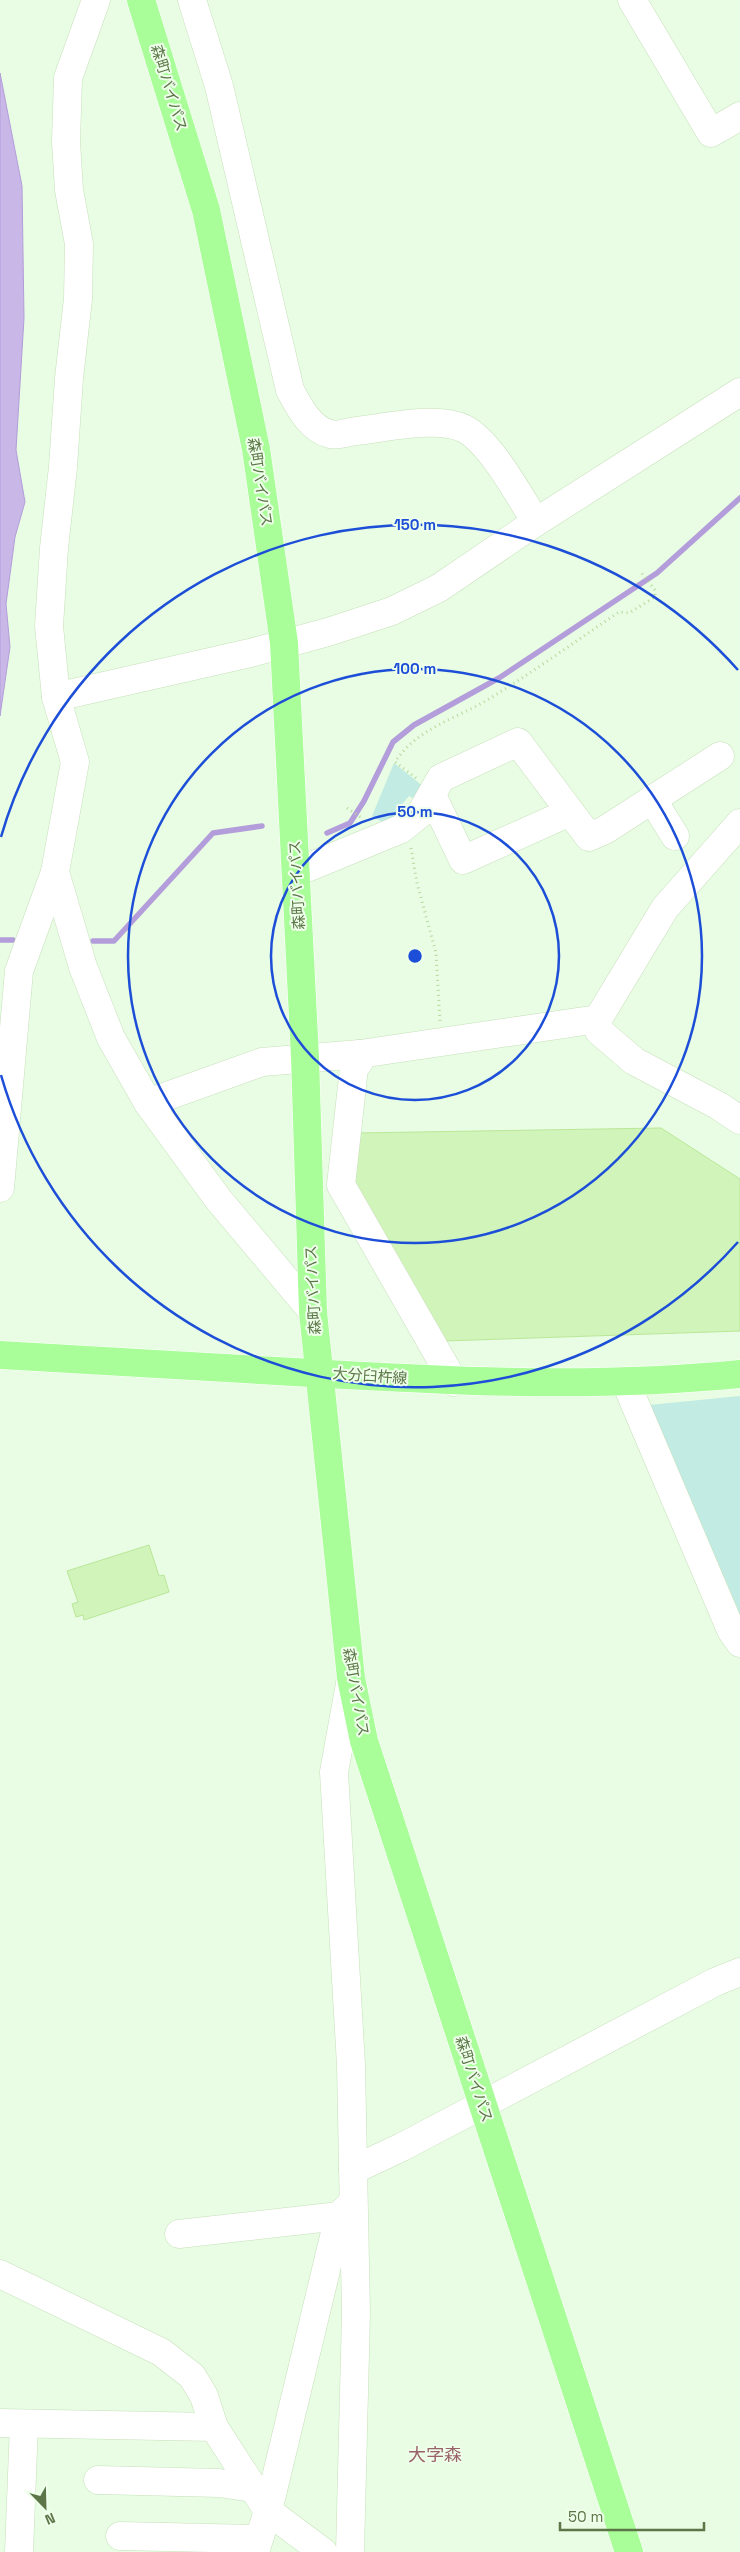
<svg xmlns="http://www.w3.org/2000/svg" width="740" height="2552" viewBox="0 0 740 2552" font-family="'Space Grotesk','Noto Sans JP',sans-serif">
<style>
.green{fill:#c1ebe3}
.water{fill:#c8b7e7;stroke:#b39dda}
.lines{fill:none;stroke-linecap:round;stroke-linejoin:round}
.stream{stroke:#b39dda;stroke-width:5.5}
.building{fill:#d1f4ba;stroke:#bae799}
.minor-casing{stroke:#c7e0bb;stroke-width:29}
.major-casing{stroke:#fff;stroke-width:29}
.path{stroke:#b5d99d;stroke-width:3;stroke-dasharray:1 4;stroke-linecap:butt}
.minor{stroke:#fff;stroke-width:28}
.major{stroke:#aafe99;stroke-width:28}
.ring{fill:none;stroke:#1d4ed8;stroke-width:2.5}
.labels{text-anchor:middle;stroke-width:4;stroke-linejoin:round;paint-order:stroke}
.street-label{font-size:15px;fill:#5c7648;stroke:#eeffea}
.quarter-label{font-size:18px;fill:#9a636a;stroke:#eeffea}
.centre{fill:#1d4ed8;stroke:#eeffea;stroke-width:2.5}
.ring-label{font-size:15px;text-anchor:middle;font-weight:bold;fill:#1d4ed8;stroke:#eeffea;stroke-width:4;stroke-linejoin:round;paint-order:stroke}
</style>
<rect width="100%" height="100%" fill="#e8fde3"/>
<g class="green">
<polygon points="394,763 424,787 416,800 409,796 398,809 406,815 387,825 372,816"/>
<polygon points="740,1396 740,1614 649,1405"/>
</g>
<polygon class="water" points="0,73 22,186 24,318 16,450 25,502 15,537 6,604 10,647 0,716"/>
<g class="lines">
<g class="stream">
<polyline points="327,833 350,823 364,801 393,742 414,725 499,678 657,573 740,498"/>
<polyline points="0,940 13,940"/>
<polyline points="93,941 114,941 213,833 262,826"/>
</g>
</g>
<g class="building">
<polygon points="661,1128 740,1179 740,1331 445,1341 350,1187 357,1133"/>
<polygon points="149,1545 159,1576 164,1575 169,1592 84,1620 83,1615 76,1617 72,1604 78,1602 67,1571"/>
</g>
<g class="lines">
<defs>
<g id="minor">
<polyline points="96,0 68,78 66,142 69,190 79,244 78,299 69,378 63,467 54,548 49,626 56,697 75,762 55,872 83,967 111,1038 148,1103 218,1199 313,1312"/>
<path d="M192,0L219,86L290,390C299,407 310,429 330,434C337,436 349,432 356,431C385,428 439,415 465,429C492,444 519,496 536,522"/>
<polyline points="632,0 711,133 740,116"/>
<polyline points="56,697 250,653 328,632 392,611 439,588 536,522 740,392"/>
<polyline points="432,795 463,860 570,812"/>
<polyline points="652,799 675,836"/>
<polyline points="740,823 665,908 598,1019 599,1031 634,1061 719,1106 740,1120"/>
<polyline points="297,872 401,829 421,813 441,778 518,742 589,837 605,830 720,756"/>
<polyline points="360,1054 359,1062 354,1068 341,1185 454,1382"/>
<polyline points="148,1103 262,1062 360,1054 598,1019"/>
<polyline points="0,1188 19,971 55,872"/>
<polyline points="626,1383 731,1630 740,1643"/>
<polyline points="353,2170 402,2147 715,1982 740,1972"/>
<polyline points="179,2234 339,2216"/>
<polyline points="0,2274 161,2352 192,2376 204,2396 214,2427 268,2511 323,2552"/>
<polyline points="0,2423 214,2427"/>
<polyline points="98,2480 219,2483 253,2488"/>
<polyline points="120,2536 258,2539"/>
<polyline points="19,2552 24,2424"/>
<polyline points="255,2552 268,2511 339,2216 353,2202"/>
<polyline points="350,2552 356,2313 351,2065 334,1772 351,1678"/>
</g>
<g id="major">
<polyline points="141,0 206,210 256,449 284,643 305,1057 313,1312 351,1678 364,1741 629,2552"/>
<path d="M0,1355C98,1360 196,1366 294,1372C444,1381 591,1389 740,1374"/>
</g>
</defs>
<use href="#minor" class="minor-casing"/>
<use href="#major" class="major-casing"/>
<g class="path">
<path d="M416,778L395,762C417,728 456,719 489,699C533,672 576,641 619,612L629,613L655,597V590L640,571"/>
<polyline points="347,808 363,819"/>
<polyline points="411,848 417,883 436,953 440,1021"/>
</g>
<use href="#minor" class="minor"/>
<use href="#major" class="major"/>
</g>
<g class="ring">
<circle cx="415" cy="956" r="144"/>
<circle cx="415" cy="956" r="287"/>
<path d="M738 1242A431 431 0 0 1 1 1075M1 837A431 431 0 0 1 738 670"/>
</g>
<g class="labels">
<g class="street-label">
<text transform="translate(169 88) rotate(73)" y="5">森町バイパス</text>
<text transform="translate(260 482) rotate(81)" y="5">森町バイパス</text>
<text transform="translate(297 885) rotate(-93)" y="5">森町バイパス</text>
<text transform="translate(313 1290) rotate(-93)" y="5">森町バイパス</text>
<text transform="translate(370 1376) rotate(4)" y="5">大分臼杵線</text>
<text transform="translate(356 1692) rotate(80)" y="5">森町バイパス</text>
<text transform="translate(474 2079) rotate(72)" y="5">森町バイパス</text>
</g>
<g class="quarter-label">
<text x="435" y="2461">大字森</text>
</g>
</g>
<circle cx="415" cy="956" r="8" class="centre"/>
<g class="ring-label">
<text x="415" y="530">150 m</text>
<text x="415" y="674">100 m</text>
<text x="415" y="817">50 m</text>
</g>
<g transform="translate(45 2507) rotate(157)" stroke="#eeffea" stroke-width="4" paint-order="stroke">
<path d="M0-4L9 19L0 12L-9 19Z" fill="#5c7648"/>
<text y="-8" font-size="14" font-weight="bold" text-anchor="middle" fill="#5c7648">N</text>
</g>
<path d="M560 2522v8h144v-8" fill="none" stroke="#5c7648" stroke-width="2.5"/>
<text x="568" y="2522" font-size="15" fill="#5c7648" stroke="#eeffea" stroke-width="4" paint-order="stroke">50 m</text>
</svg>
